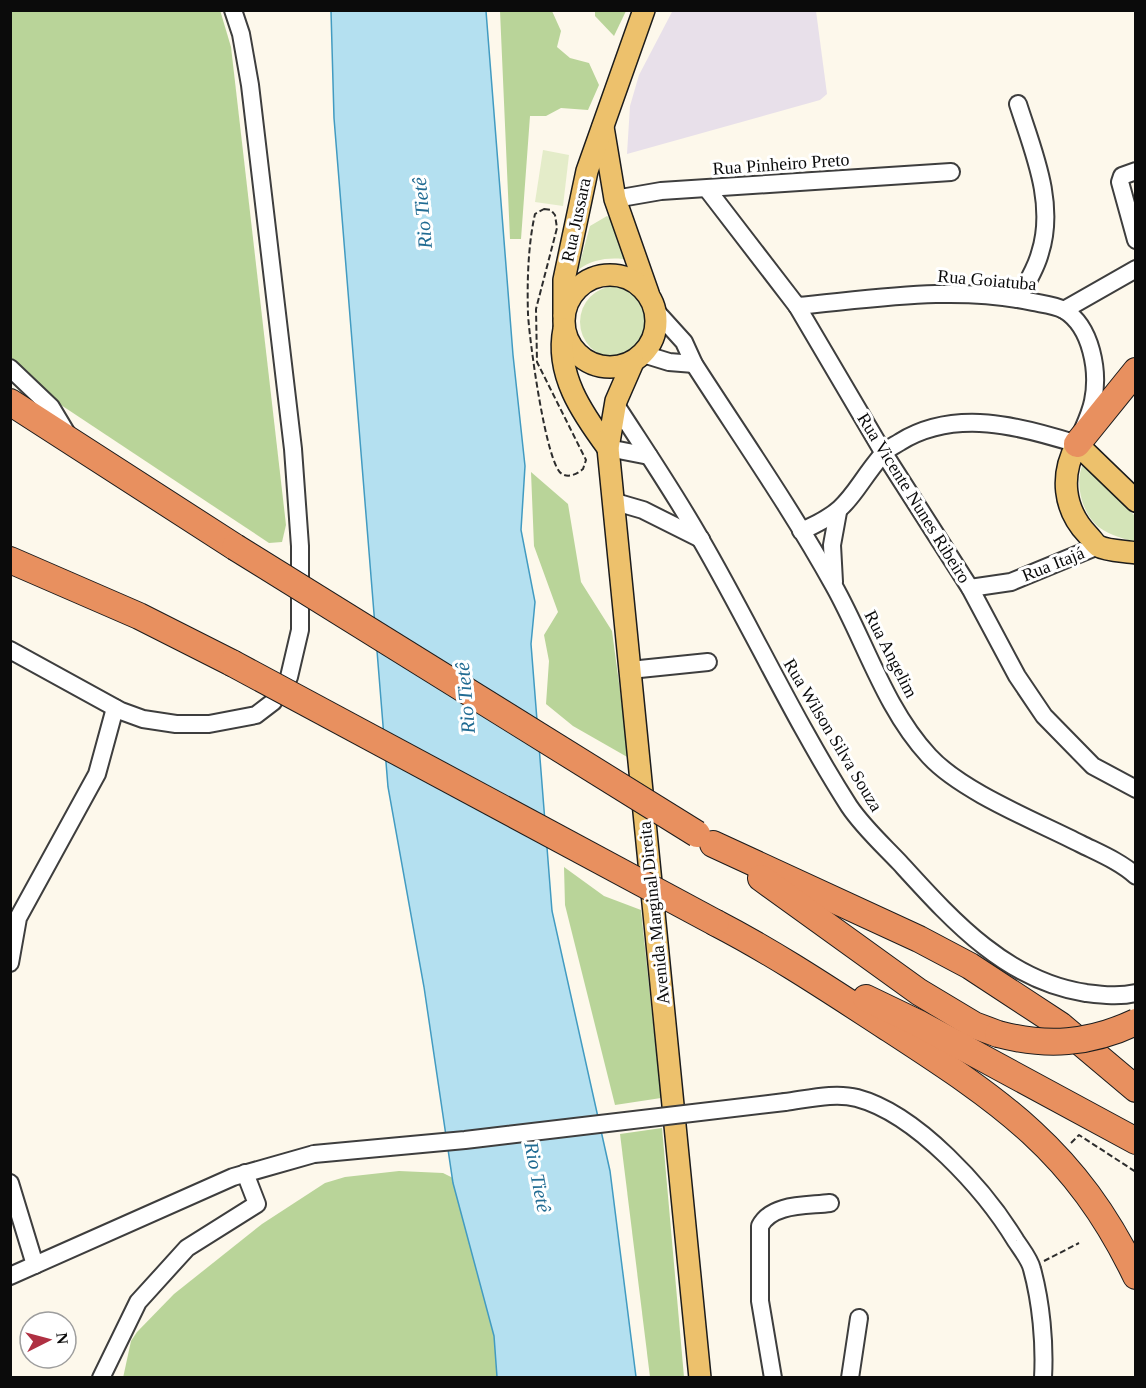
<svg xmlns="http://www.w3.org/2000/svg" width="1146" height="1388" viewBox="0 0 1146 1388" font-family="Georgia,serif">
<style>
.industrial{fill:#e8e0ea}
.green{fill:#d4e4b8}
.forest{fill:#b9d499}
.pitch{fill:#e4ecc9}
.water{fill:#b4e0f0;stroke:#429bc1;stroke-width:1.5}
.lines{fill:none;stroke-linecap:round;stroke-linejoin:round}
.minor-casing{stroke:#3e3e3e;stroke-width:20}
.major-casing{stroke:#1c1c1c;stroke-width:24}
.highway-casing{stroke:#1c1c1c;stroke-width:28}
.path{stroke:#2d2d2d;stroke-width:2;stroke-dasharray:6 3;stroke-linecap:butt}
.minor{stroke:#fff;stroke-width:16}
.major{stroke:#edc16c;stroke-width:21}
.highway{stroke:#e8905f;stroke-width:26}
.minor-bridge-casing{stroke:#3e3e3e;stroke-width:20;stroke-linecap:butt}
.highway-bridge-casing{stroke:#1c1c1c;stroke-width:28;stroke-linecap:butt}
.minor-bridge{stroke:#fff;stroke-width:16}
.highway-bridge{stroke:#e8905f;stroke-width:26}
.labels{text-anchor:middle;stroke-width:6;stroke-linejoin:round;paint-order:stroke}
.street-label{font-size:18px;fill:#0b0b0b;stroke:#fff}
.water-label{font-size:20px;font-style:italic;fill:#206b92;stroke:#fff}
</style>
<rect width="100%" height="100%" fill="#fdf8eb"/>
<polygon class="industrial" points="673,10 816,11 827,94 820,100 627,154 630,106 639,75"/>
<g class="green">
<path d="M607,216L620,227L631,260C612,257 594,258 578,270L590,226Z"/>
<circle cx="616" cy="322" r="36"/>
<path d="M1083,464L1135,516V542C1124,539 1110,535 1100,528C1082,515 1074,483 1083,464Z"/>
</g>
<g class="forest">
<polygon points="220,10 231,47 286,525 282,542 269,543 61,405 11,358 10,11"/>
<polygon points="500,11 552,11 561,31 557,47 570,58 589,63 599,85 588,110 561,108 546,116 530,116 521,239 510,239"/>
<polygon points="595,11 626,11 614,36 595,16"/>
<polygon points="531,472 568,504 581,582 612,631 629,758 573,726 546,704 549,661 544,635 558,612 534,546"/>
<polygon points="564,867 604,896 641,910 661,1098 615,1105 565,905"/>
<polygon points="662,1128 684,1377 650,1377 620,1134"/>
<polygon points="399,1171 443,1173 455,1179 506,1377 123,1378 131,1341 137,1332 174,1294 262,1224 325,1183 345,1177"/>
</g>
<polygon class="pitch" points="543,150 569,155 563,206 535,202"/>
<polygon class="water" points="331,11 486,11 513,355 525,466 521,530 535,602 531,644 552,911 610,1171 636,1377 497,1377 494,1336 453,1183 424,987 388,787 334,118"/>
<g class="lines">
<defs>
<g id="minor">
<path d="M1018,104C1033,151 1056,203 1040,253C1036,269 1026,284 1018,299"/>
<polyline points="1136,171 1122,176 1120,182 1136,240"/>
<polyline points="707,189 797,306 883,452 970,588 1017,676 1044,716 1093,766 1136,789"/>
<polyline points="615,199 661,191 951,172"/>
<path d="M797,306C874,299 956,285 1033,302C1043,304 1055,305 1064,310C1092,327 1099,372 1093,401C1090,416 1082,430 1077,444C1020,426 955,408 900,442C894,446 886,449 882,455C850,493 852,510 801,531"/>
<path d="M655,310L684,342L694,364C741,437 792,510 834,586C865,641 885,709 929,756C962,792 1036,821 1081,844C1099,853 1121,862 1136,876"/>
<polyline points="1064,310 1136,269"/>
<polyline points="643,354 669,362 694,364"/>
<polyline points="10,368 51,407 69,437"/>
<path d="M616,405C645,450 675,494 701,540C752,628 794,720 849,806C863,827 883,845 900,863C952,920 1006,981 1086,993C1103,995 1119,997 1136,993"/>
<polyline points="608,448 649,456"/>
<polyline points="612,501 643,510 701,539"/>
<polyline points="834,582 832,545 838,512"/>
<polyline points="970,588 1011,582 1098,546"/>
<polyline points="10,650 121,711 143,719 176,724 209,724 256,715 273,702 289,677 300,630 300,546 293,449 250,85 241,34 233,10"/>
<polyline points="630,670 708,662"/>
<polyline points="10,963 18,918 97,774 115,708"/>
<path d="M785,1102C808,1099 835,1092 857,1098C917,1114 985,1190 1016,1241C1022,1250 1030,1260 1032,1269C1041,1302 1045,1343 1043,1378"/>
<polyline points="10,1183 35,1265"/>
<polyline points="10,1276 233,1177 314,1154"/>
<polyline points="101,1378 138,1302 187,1248 257,1204 245,1173"/>
<path d="M773,1378L760,1301V1226C772,1203 807,1206 830,1203"/>
<polyline points="850,1378 859,1318"/>
</g>
<g id="major">
<polyline points="603,127 615,199 648,293"/>
<circle cx="610" cy="321" r="46"/>
<polyline points="564,316 564,280 587,171 644,10"/>
<path d="M564,329C555,374 582,413 608,448"/>
<polyline points="633,362 616,401 608,448 700,1378"/>
<path d="M1136,501L1077,444C1060,475 1063,509 1088,535C1091,538 1095,544 1098,546C1107,551 1125,551 1136,553"/>
</g>
<g id="highway">
<polyline points="10,402 235,547"/>
<polyline points="1077,444 1136,371"/>
<polyline points="10,560 139,616 232,663"/>
<polyline points="713,844 919,939 970,966 1060,1025 1136,1089"/>
<polyline points="761,878 919,992 974,1025 998,1034"/>
<path d="M716,923C774,953 828,989 882,1024C997,1099 1074,1147 1136,1276"/>
<polyline points="866,998 918,1023 1136,1141"/>
</g>
</defs>
<use href="#minor" class="minor-casing"/>
<use href="#major" class="major-casing"/>
<use href="#highway" class="highway-casing"/>
<g class="path">
<path d="M544,209L551,210L555,215L557,228L536,309L537,362L586,460L583,469C577,474 569,478 562,474C546,466 529,337 528,314C527,282 528,245 535,214Z"/>
<polyline points="1071,1143 1079,1135 1136,1172"/>
<polyline points="1135,1202 1136,1201"/>
<polyline points="1044,1261 1079,1243"/>
</g>
<use href="#minor" class="minor"/>
<use href="#major" class="major"/>
<use href="#highway" class="highway"/>
<defs>
<polyline id="minor-bridge" points="314,1154 465,1140 785,1102"/>
<g id="highway-bridge">
<polyline points="235,547 697,834"/>
<polyline points="232,663 716,923"/>
<path d="M998,1034C1047,1047 1089,1044 1136,1022"/>
</g>
</defs>
<use href="#minor-bridge" class="minor-bridge-casing"/>
<use href="#highway-bridge" class="highway-bridge-casing"/>
<use href="#minor-bridge" class="minor-bridge"/>
<use href="#highway-bridge" class="highway-bridge"/>
</g>
<g class="labels">
<g class="street-label">
<text transform="translate(781 164) rotate(-4)" y="6">Rua Pinheiro Preto</text>
<text transform="translate(576 220) rotate(-78)" y="6">Rua Jussara</text>
<text transform="translate(987 280) rotate(5)" y="6">Rua Goiatuba</text>
<text transform="translate(914 498) rotate(58)" y="6">Rua Vicente Nunes Ribeiro</text>
<text transform="translate(1053 564) rotate(-22)" y="6">Rua Itajá</text>
<text transform="translate(891 654) rotate(63)" y="6">Rua Angelim</text>
<text transform="translate(833 735) rotate(59)" y="6">Rua Wilson Silva Souza</text>
<text transform="translate(654 913) rotate(-96)" y="6">Avenida Marginal Direita</text>
</g>
<g class="water-label">
<text transform="translate(422 213) rotate(-95)" y="7">Rio Tietê</text>
<text transform="translate(465 698) rotate(-95)" y="7">Rio Tietê</text>
<text transform="translate(538 1177) rotate(79)" y="7">Rio Tietê</text>
</g>
</g>
<rect width="1146" height="1388" fill="none" stroke="#0b0b0b" stroke-width="24"/>
<g transform="translate(48 1340) rotate(84)"><circle r="28" fill="#ffffff" stroke="#9d9d9d" stroke-width="1.5"/>
<path d="M0-4.5L10 22L0 15L-10 22Z" fill="#af3042"/>
<text y="-9" font-size="16" font-weight="bold" text-anchor="middle" fill="#0b0b0b">N</text>
</g>
</svg>
